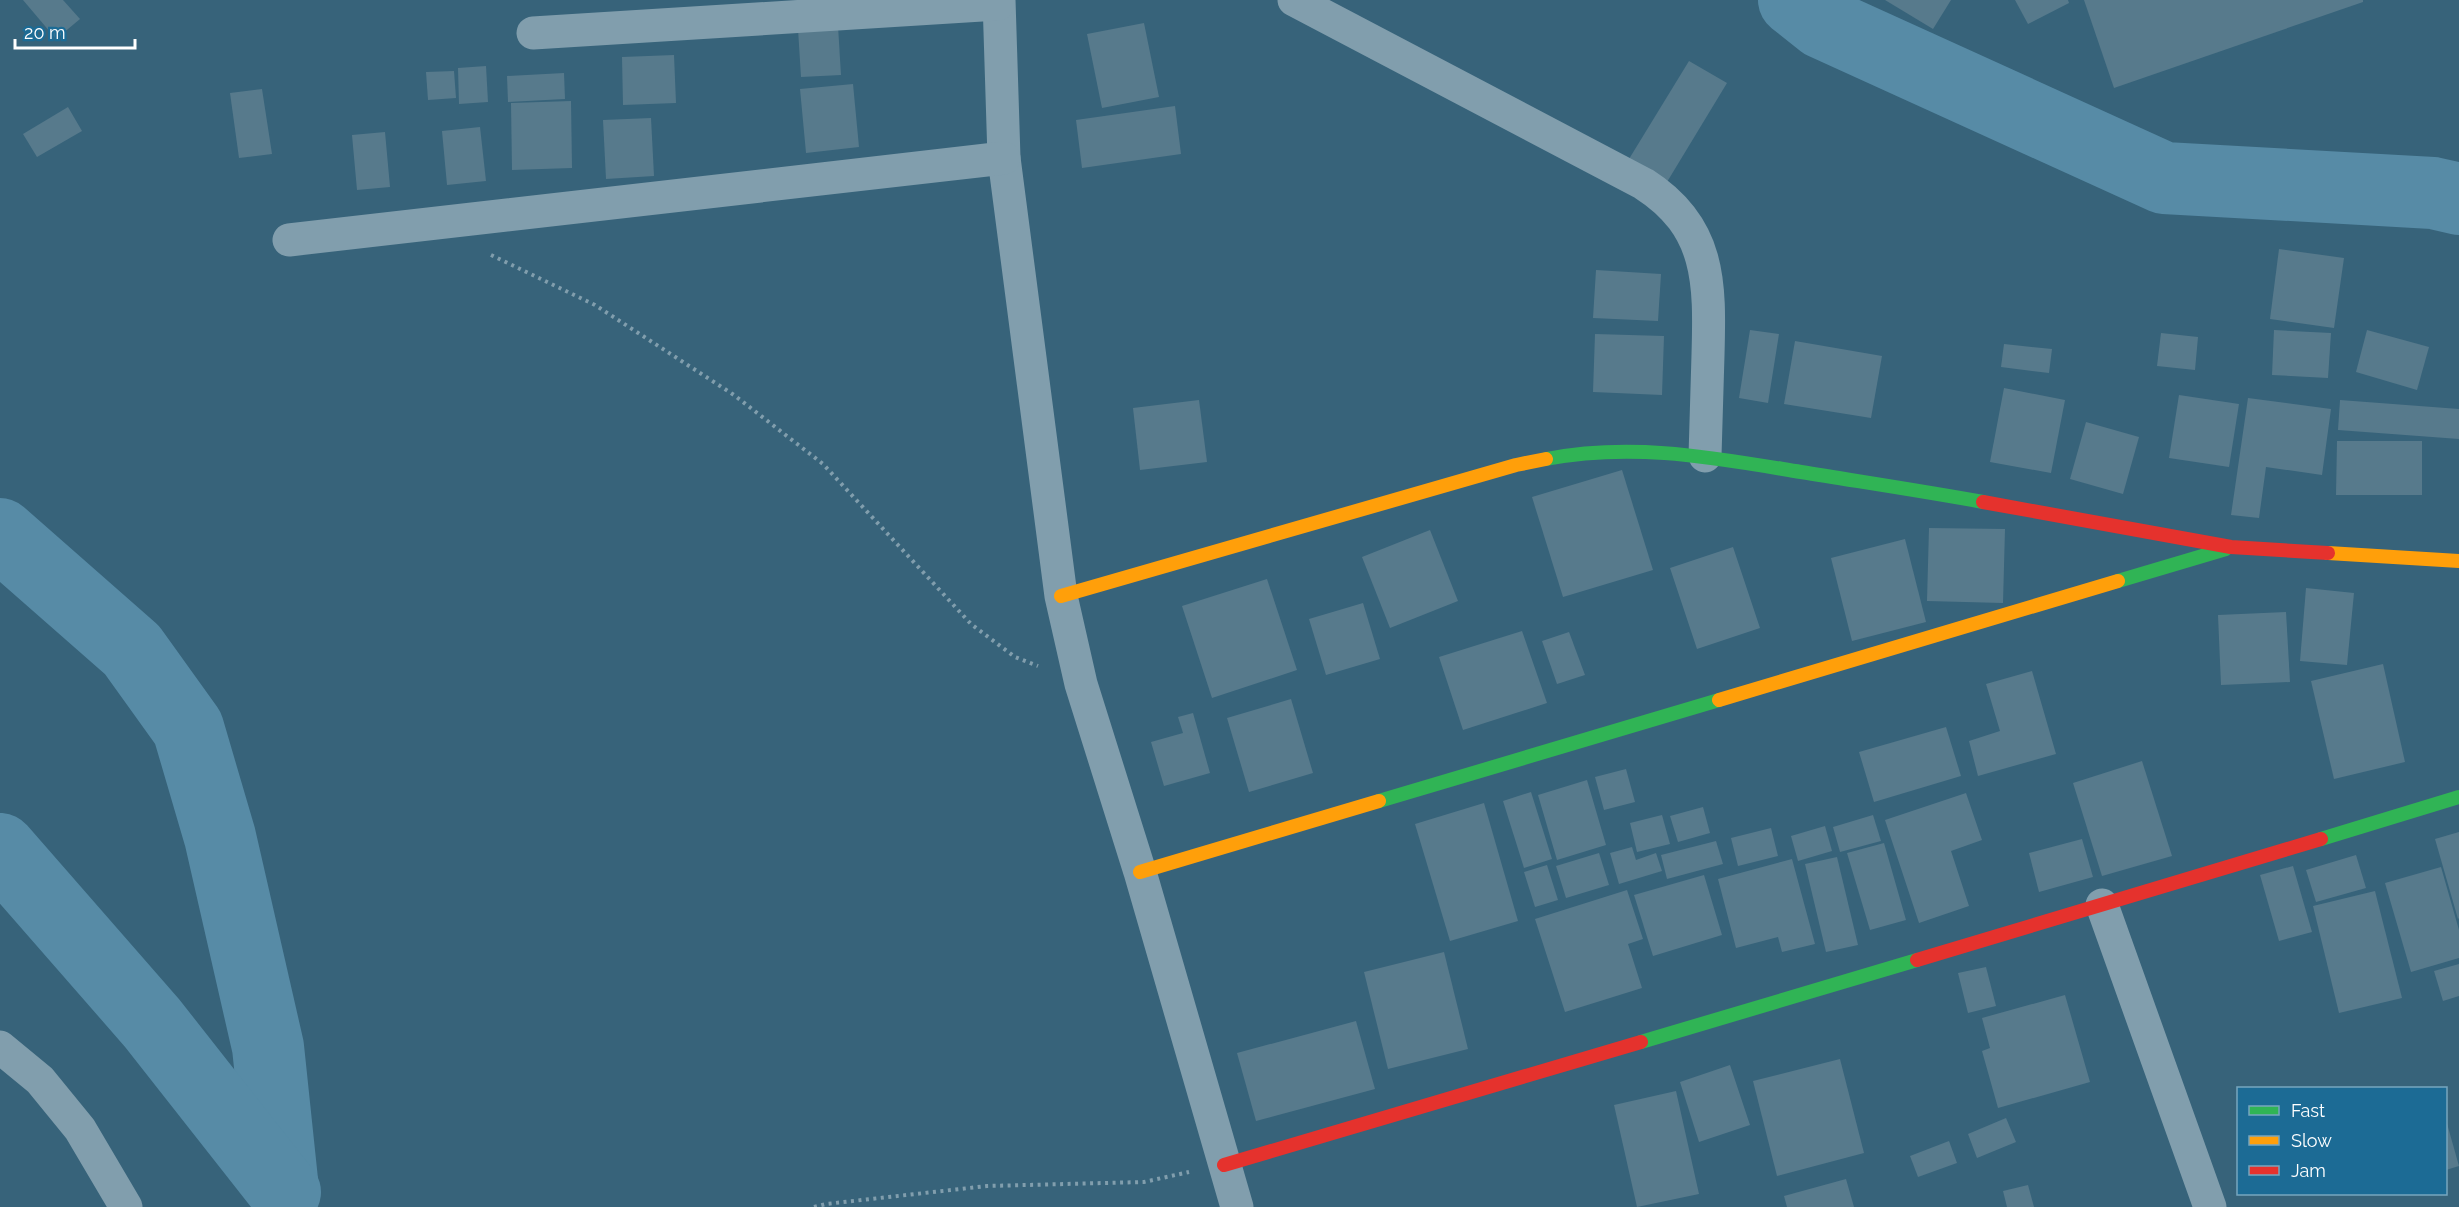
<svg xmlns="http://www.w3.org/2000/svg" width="2459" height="1207" viewBox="0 0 2459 1207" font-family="Raleway,sans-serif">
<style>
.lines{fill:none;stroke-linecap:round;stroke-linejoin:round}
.river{stroke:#578ba6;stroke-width:72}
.building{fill:#577a8c}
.path{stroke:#819ead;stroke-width:4;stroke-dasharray:3 4.5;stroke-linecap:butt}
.street{stroke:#819ead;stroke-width:33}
.fast{stroke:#30b455;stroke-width:14}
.slow{stroke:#ff9f0a;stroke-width:14}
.jam{stroke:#e5322d;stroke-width:14}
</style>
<rect width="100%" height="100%" fill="#37637a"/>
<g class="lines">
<g class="river">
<polyline points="1794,0 1823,23 2164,178 2433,193 2459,199"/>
<polyline points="0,534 132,650 188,728 220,837 268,1047 283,1190"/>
<polyline points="0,849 152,1023 285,1192"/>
</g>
</g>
<g class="building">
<polygon points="23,0 63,0 80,19 56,39"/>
<polygon points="1885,0 1951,0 1933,29"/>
<polygon points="2015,0 2068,0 2069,3 2028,24"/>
<polygon points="2084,0 2363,0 2363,2 2114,88"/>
<polygon points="1144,23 1159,97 1102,108 1087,34"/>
<polygon points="838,26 841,75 801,77 798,29"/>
<polygon points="674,55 676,103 623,105 622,57"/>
<polygon points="1689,61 1727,83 1667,182 1629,159"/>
<polygon points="486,66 488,102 459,104 458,68"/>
<polygon points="454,71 456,98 428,100 426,72"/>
<polygon points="564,73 565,99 508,102 507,76"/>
<polygon points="853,84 859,147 806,153 800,89"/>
<polygon points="262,89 272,154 239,158 230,93"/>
<polygon points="571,101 572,168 512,170 511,103"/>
<polygon points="1175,106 1181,154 1082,168 1076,120"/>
<polygon points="68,107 82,131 37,157 23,134"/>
<polygon points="651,118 654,176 606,179 603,120"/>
<polygon points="480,127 486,181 447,185 442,131"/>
<polygon points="385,132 390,187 357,190 352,135"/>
<polygon points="2279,249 2344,258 2334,328 2270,319"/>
<polygon points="1596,270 1661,274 1658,321 1593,318"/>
<polygon points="1750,330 1779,334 1768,403 1739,398"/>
<polygon points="2274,330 2331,333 2328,378 2272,375"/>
<polygon points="2367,330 2429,347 2417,390 2356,372"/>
<polygon points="2161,333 2198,337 2195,370 2157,366"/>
<polygon points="1595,334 1664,336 1662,395 1593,392"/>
<polygon points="1795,341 1882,356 1871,418 1784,404"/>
<polygon points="2004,344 2052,349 2049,373 2001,367"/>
<polygon points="2004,388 2065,400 2051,473 1990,462"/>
<polygon points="2179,395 2239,404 2229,467 2169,458"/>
<polygon points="2248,398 2331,409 2322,475 2266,467 2259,518 2231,515"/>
<polygon points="1199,400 1207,462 1140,470 1133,408"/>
<polygon points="2340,400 2459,409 2459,439 2338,430"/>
<polygon points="2086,422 2139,437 2123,494 2070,479"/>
<polygon points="2337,441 2422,441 2422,495 2336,495"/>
<polygon points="1622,470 1653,570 1563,597 1532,497"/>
<polygon points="1929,528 2005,529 2003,603 1927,601"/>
<polygon points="1430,530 1458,601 1390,628 1362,557"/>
<polygon points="1905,539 1926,622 1852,641 1831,558"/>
<polygon points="1733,547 1760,628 1697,649 1670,568"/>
<polygon points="1267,579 1297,670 1212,698 1182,606"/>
<polygon points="2306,588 2354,593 2347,665 2300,661"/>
<polygon points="1363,603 1380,659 1326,675 1309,619"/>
<polygon points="2286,612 2290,682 2221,685 2218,615"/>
<polygon points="1522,631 1547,703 1463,730 1439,657"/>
<polygon points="1569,632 1585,675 1557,684 1542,641"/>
<polygon points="2383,664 2405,762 2334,779 2311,681"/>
<polygon points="2032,671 2056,754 1978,776 1969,741 2000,731 1986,684"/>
<polygon points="1291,699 1313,773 1249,792 1227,718"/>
<polygon points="1193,713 1210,773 1164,786 1151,742 1183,733 1178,717"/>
<polygon points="1946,727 1961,776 1874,802 1859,752"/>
<polygon points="2142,761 2172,856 2102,876 2073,783"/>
<polygon points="1626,769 1635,802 1604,810 1595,777"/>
<polygon points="1587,780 1606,845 1557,860 1538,795"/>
<polygon points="1531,792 1552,859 1524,868 1503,801"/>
<polygon points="1966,793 1982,840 1951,851 1969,906 1919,923 1885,820"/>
<polygon points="1484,803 1518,921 1450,941 1415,824"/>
<polygon points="1703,807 1710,833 1678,842 1670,816"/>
<polygon points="1662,815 1670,844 1637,852 1630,823"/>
<polygon points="1873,815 1881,841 1840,852 1833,827"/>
<polygon points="1825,826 1832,851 1798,861 1791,836"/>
<polygon points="1771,828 1778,856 1738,866 1731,838"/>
<polygon points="2459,832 2459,918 2458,919 2435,839"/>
<polygon points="2082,839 2093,877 2039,892 2029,853"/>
<polygon points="1716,841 1723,864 1667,879 1661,855"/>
<polygon points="1884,843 1906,920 1870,930 1847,853"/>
<polygon points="1632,847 1636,860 1656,853 1662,871 1619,884 1610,853"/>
<polygon points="1599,853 1609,885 1566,898 1556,866"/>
<polygon points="2356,855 2366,888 2316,902 2306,870"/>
<polygon points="1837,857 1858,945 1826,952 1805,864"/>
<polygon points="1792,859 1815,944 1782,952 1778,937 1736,948 1718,879"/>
<polygon points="1547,865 1558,900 1535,907 1524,872"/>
<polygon points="2293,866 2312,932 2279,941 2260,875"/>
<polygon points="2441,867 2459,930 2459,958 2411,972 2385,883"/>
<polygon points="1704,875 1722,935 1653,956 1634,895"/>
<polygon points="1627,890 1643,939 1628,944 1642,988 1565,1012 1535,919"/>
<polygon points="2375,891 2402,998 2339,1013 2313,906"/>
<polygon points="1444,952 1468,1049 1388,1069 1364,972"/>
<polygon points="2459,964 2459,996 2443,1001 2434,971"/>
<polygon points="1986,967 1996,1006 1968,1013 1958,973"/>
<polygon points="2065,995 2090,1082 1998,1108 1982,1051 1990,1048 1982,1018"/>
<polygon points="1356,1021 1375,1089 1256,1121 1237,1053"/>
<polygon points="1840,1059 1864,1153 1777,1176 1753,1081"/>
<polygon points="1730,1065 1750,1125 1699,1142 1680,1082"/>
<polygon points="1676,1091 1699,1194 1637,1207 1614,1105"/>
<polygon points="2006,1118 2016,1142 1977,1158 1968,1134"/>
<polygon points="2446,1120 2459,1166 2446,1170"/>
<polygon points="1949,1141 1957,1163 1918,1177 1910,1156"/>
<polygon points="1846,1179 1854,1207 1787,1207 1784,1196"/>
<polygon points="2028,1185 2034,1207 2007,1207 2003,1191"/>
</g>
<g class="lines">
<g class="path">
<polyline points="491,255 595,305 734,395 823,464 971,624 1015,657 1038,666"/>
<polyline points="814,1207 826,1204 987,1186 1144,1182 1189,1172"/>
</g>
<g class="street">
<polyline points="999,0 1004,158 1061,596 1081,684 1140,872 1237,1207"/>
<path d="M1294,0L1644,184C1711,227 1710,283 1708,355C1707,388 1706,422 1705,456"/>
<polyline points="533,33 998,4"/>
<polyline points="289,240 1004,158"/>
<polyline points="2102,905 2210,1207"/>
<polyline points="0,1047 40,1080 80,1129 126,1207"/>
</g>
<g class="fast">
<path d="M1546,459C1634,442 1715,458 1801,472C1862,482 1922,491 1983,502"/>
<polyline points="2118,581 2226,549"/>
<polyline points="1379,801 1719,700"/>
<polyline points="2321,839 2459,797"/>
<polyline points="1641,1042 1917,960"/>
</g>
<g class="slow">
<polyline points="2328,553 2459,561"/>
<polyline points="1061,596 1516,465 1546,459"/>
<polyline points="1719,700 2118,581"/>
<polyline points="1140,872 1379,801"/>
</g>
<g class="jam">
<polyline points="1983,502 2231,547 2328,553"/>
<polyline points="1917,960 2321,839"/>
<polyline points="1224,1165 1641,1042"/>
</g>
</g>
<rect x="2237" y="1087" width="210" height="108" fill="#1c6b95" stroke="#77a6bf" stroke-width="1.5"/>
<rect x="2249" y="1106" width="30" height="9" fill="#30b455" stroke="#77a6bf" stroke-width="1.5"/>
<text x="2291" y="1117" font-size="18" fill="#ffffff">Fast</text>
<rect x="2249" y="1136" width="30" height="9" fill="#ff9f0a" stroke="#77a6bf" stroke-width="1.5"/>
<text x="2291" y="1147" font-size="18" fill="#ffffff">Slow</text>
<rect x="2249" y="1166" width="30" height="9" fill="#e5322d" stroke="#77a6bf" stroke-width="1.5"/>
<text x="2291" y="1177" font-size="18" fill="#ffffff">Jam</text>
<path d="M15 39v9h120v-9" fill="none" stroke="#ffffff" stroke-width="3"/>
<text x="24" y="39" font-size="18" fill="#ffffff" stroke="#1c6b95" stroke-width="4.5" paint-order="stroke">20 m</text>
</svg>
